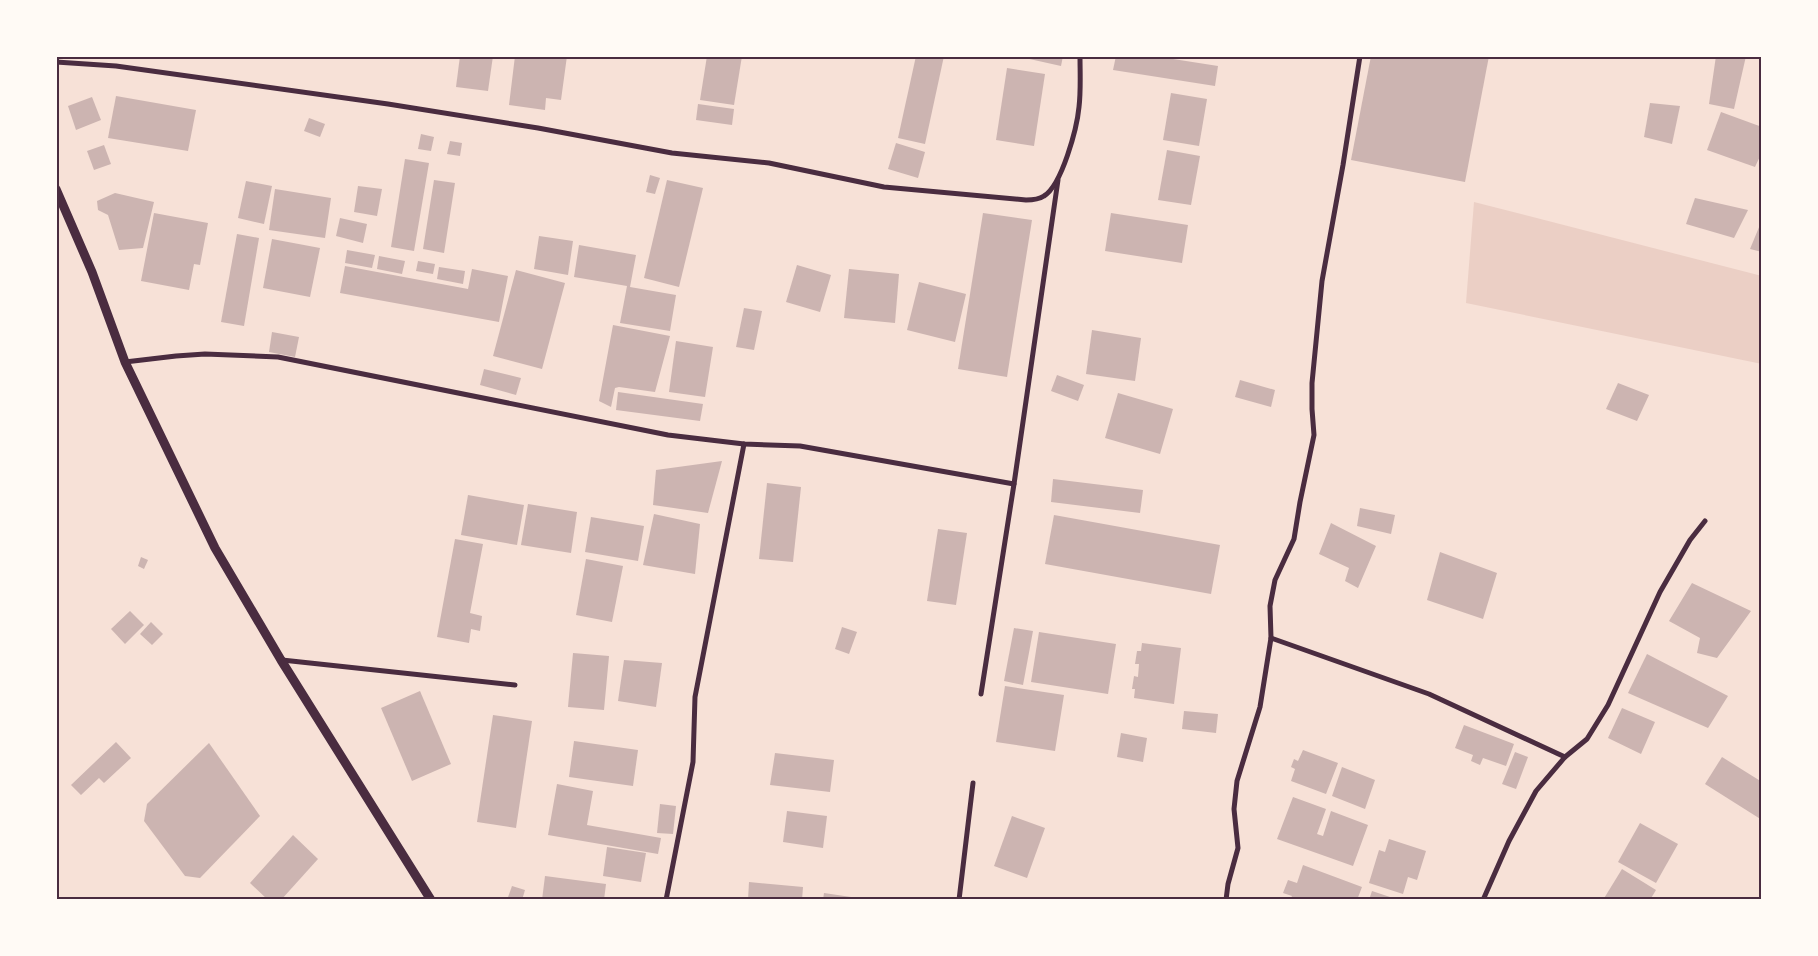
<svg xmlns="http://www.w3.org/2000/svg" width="1818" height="956" viewBox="0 0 1818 956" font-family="Figtree,sans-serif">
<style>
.green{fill:#ebcfc5}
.building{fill:#ccb4b1}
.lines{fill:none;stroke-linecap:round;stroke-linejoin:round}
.minor{stroke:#4a2c40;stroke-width:5}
.tertiary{stroke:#4a2c40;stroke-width:9}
.neatline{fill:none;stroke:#4a2c40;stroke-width:2}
</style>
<rect width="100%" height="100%" fill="#f7e1d7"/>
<polygon class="green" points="1474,202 1762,276 1762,364 1466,303"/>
<g class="building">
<polygon points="460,56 493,56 488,91 456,87"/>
<polygon points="515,56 567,56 561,100 546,98 545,110 509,105"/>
<polygon points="707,56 742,56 734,105 700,100"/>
<polygon points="916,56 944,56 925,144 898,138"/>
<polygon points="1016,56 1063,56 1061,66"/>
<polygon points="1116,56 1154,56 1218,66 1215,86 1113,70"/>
<polygon points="1371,56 1489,56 1465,182 1351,160"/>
<polygon points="1716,56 1746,56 1734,109 1709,104"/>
<polygon points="1007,68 1045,74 1034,146 996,140"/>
<polygon points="1171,93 1207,99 1199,146 1163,140"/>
<polygon points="116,96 196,110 188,151 108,138"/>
<polygon points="92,97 101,120 76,130 68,106"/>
<polygon points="1650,103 1680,106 1672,144 1644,137"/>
<polygon points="698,104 734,109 732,125 696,120"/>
<polygon points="1721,112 1762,127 1762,152 1755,167 1707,150"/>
<polygon points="309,118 325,124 320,137 304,131"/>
<polygon points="421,134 434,137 431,151 418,149"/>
<polygon points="450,141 462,143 460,156 447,154"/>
<polygon points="896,143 925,152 918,178 888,169"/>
<polygon points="104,145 111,164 94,170 87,151"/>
<polygon points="1167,150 1200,156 1191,205 1158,200"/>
<polygon points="405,159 429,163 414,251 391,247"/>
<polygon points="650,175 660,178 655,194 646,192"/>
<polygon points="434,180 455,183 444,253 423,249"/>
<polygon points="667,180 703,188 679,287 644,278"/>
<polygon points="246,181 272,186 264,224 238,218"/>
<polygon points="358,186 382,189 377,216 354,212"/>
<polygon points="275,189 331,198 325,238 269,230"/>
<polygon points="115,193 154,202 143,248 119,250 108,215 98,210 97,201"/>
<polygon points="1695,198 1748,210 1734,238 1686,224"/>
<polygon points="154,213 208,223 200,265 194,264 189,290 141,281"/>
<polygon points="983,213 1032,220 1007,377 958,369"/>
<polygon points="1111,213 1188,225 1182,263 1105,251"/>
<polygon points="340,218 367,224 363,243 336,236"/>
<polygon points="1762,220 1762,252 1750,249"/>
<polygon points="237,234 259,238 244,326 221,322"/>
<polygon points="539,236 573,241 568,275 534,269"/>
<polygon points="272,239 320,248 310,297 263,288"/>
<polygon points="579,245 636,255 630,287 676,295 670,331 620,323 627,286 574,277"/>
<polygon points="347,250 375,255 372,268 345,263"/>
<polygon points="379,256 405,261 402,274 377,269"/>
<polygon points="418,261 435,264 433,274 416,271"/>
<polygon points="797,265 831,275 820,312 786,302"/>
<polygon points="345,266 468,289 472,269 508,276 499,322 340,293"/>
<polygon points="439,267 465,271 463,284 437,279"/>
<polygon points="849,269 899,274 895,323 844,318"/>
<polygon points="516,270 565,283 542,369 493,356"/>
<polygon points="919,282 966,294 955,342 907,330"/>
<polygon points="744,308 762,311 754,350 736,347"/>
<polygon points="613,325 670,336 655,392 619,387 615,388 611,407 599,401"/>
<polygon points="1092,330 1141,338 1135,381 1086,374"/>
<polygon points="272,332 299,337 295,357 269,352"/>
<polygon points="676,341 713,347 705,397 669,392"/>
<polygon points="484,369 521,378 516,395 480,385"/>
<polygon points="1057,375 1084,385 1078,401 1051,391"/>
<polygon points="1240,380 1275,390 1271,407 1235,397"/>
<polygon points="1618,383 1649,395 1637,421 1606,409"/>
<polygon points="618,392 703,404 700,421 616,410"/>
<polygon points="1118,393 1173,409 1160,454 1105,438"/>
<polygon points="722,461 708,513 653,505 656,470"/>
<polygon points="1053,479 1143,490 1140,513 1051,502"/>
<polygon points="767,483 801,487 793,562 759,559"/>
<polygon points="468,495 524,505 517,545 461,535"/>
<polygon points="528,504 577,512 571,553 521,545"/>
<polygon points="1360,508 1395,515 1391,534 1357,526"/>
<polygon points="654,514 700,524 695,574 643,565"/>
<polygon points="1054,515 1220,545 1211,594 1045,564"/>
<polygon points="591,517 644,526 638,561 585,552"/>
<polygon points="1331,523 1376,546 1358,588 1345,581 1349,568 1319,554"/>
<polygon points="938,529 967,533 956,605 927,601"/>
<polygon points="455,539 483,544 470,613 482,616 480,631 471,629 469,643 437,637"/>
<polygon points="1440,552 1497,573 1483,619 1427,600"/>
<polygon points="141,557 148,560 144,569 138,566"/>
<polygon points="586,559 623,566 612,622 576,615"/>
<polygon points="1692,583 1751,611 1717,658 1697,653 1700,638 1669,621"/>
<polygon points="130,611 144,625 125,644 111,629"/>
<polygon points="151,622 163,634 152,645 140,634"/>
<polygon points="842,627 857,632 849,654 835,649"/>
<polygon points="1014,628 1033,631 1023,685 1004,681"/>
<polygon points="1039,632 1116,644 1108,694 1031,682"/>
<polygon points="1142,643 1181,648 1174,704 1134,698 1135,689 1132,689 1134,676 1138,677 1139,664 1135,664 1137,651 1141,651"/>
<polygon points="573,653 609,656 604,710 568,707"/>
<polygon points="1647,654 1728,696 1708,728 1628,693"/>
<polygon points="624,660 662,663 656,707 618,701"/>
<polygon points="1005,686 1064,695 1055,751 996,742"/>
<polygon points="420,691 451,764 412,781 381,708"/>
<polygon points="1622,708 1655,722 1641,754 1608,738"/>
<polygon points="1184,711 1218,714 1216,733 1182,729"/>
<polygon points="493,715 532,721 516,828 477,822"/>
<polygon points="1464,725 1514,744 1506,766 1483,758 1480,765 1471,761 1473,755 1455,748"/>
<polygon points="1121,733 1147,738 1143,762 1117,757"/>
<polygon points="574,741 638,750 633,786 569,777"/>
<polygon points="116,742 131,758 104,783 99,778 81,795 71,785"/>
<polygon points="209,743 260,816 200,878 185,876 144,821 147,804"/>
<polygon points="1303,750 1338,763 1326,794 1291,781 1295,769 1291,767 1294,759 1298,761"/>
<polygon points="1515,752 1528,757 1516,789 1502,784"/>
<polygon points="775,753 834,760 830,792 770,785"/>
<polygon points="1722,757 1762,782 1762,820 1705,784"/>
<polygon points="1342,767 1375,780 1365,809 1332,796"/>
<polygon points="557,784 593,791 587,825 661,838 658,854 548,835"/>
<polygon points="1293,797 1326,809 1317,834 1323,836 1331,811 1368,825 1353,866 1277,839"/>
<polygon points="660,804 676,806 673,834 657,833"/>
<polygon points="787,811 827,816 823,848 783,842"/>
<polygon points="1012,816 1045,828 1027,878 994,866"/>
<polygon points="1640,823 1678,844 1656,883 1618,862"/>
<polygon points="293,835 318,859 281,900 268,900 250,883"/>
<polygon points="1389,839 1426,851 1417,880 1408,877 1403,894 1369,883 1379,850 1385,852"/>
<polygon points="607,847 646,853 641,882 603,876"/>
<polygon points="1303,865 1362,887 1357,900 1290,900 1292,896 1283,893 1288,880 1297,883"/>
<polygon points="1622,869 1656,890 1650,900 1603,900"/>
<polygon points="545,876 606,884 604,900 542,900"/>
<polygon points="749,882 803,887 802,900 748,900"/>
<polygon points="512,886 525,890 522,900 507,900"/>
<polygon points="1372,891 1396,899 1396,900 1369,900"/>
<polygon points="824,893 851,897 851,900 823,900"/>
</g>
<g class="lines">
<g class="minor">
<path d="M56,62L116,66L388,104L538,128L672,153L769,163L884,187L1026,200C1032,200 1038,200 1044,196C1062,185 1077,128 1079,107C1081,90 1080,73 1080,56"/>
<polyline points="125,362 176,356 205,354 278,357 668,435 744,444 800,446 1014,484"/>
<polyline points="1271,638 1429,694 1565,757"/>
<polyline points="282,660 515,685"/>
<polyline points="981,694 1014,484 1058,180"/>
<polyline points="666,900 693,762 695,697 744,444"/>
<polyline points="959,900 973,783"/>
<polyline points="1226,900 1228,884 1238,848 1234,809 1237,781 1260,707 1271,638 1270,606 1275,580 1294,539 1300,502 1314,435 1312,409 1312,383 1322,281 1343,165 1360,56"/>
<polyline points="1483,900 1509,841 1536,791 1565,757 1587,739 1608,705 1660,592 1690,540 1705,521"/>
</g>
<polyline class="tertiary" points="56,189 92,272 125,362 215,548 281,660 431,900"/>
</g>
<rect width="1818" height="956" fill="none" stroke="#fffaf5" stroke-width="115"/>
<rect x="58" y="58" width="1702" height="840" class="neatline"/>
</svg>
